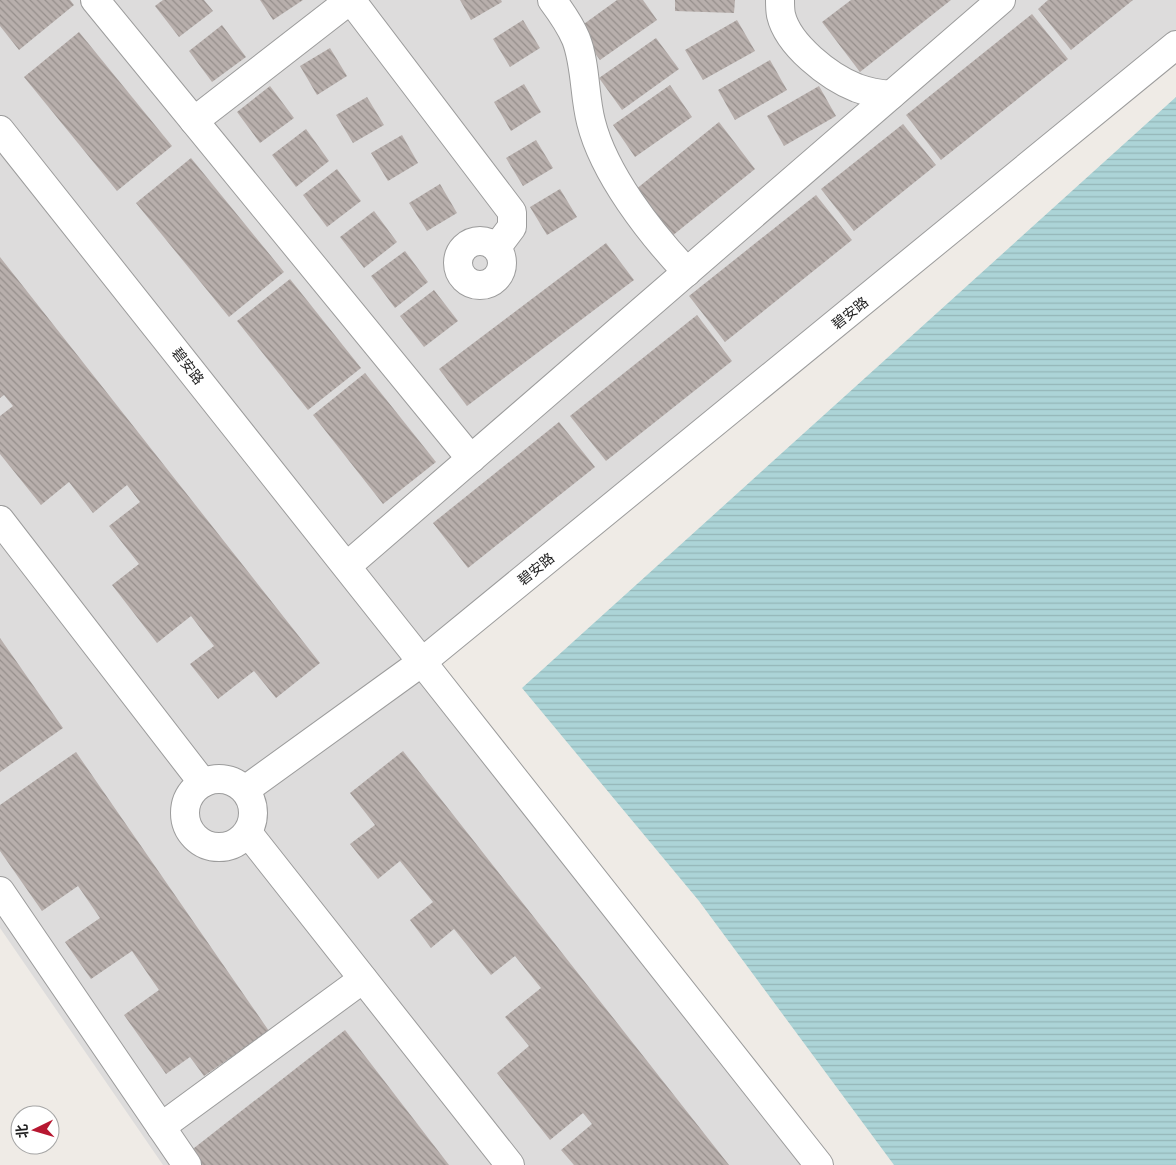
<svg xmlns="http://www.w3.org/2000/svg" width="1176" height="1165" viewBox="0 0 1176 1165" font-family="'Nunito Sans','Noto Sans SC',sans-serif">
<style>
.residential{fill:#dddcdc}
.water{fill:url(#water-rules)}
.building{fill:url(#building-back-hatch)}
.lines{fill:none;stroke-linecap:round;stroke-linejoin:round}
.minor-casing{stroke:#9c9c9c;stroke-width:30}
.minor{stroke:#fff;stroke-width:28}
.labels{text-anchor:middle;stroke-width:4;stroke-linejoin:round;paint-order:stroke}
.street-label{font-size:14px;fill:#1f1f1f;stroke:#fff}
</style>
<defs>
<pattern id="water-rules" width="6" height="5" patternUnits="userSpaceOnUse" patternTransform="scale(1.25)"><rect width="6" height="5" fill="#acd4d7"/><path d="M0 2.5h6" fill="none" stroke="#94b6b8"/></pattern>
<pattern id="building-back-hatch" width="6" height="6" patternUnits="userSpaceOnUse" patternTransform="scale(1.25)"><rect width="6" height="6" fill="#b8afac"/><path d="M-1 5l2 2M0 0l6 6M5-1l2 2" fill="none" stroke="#958e8b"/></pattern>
</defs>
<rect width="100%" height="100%" fill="#efebe6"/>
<polygon class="residential" points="0,0 1176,0 1176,45 423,662 831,1165 163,1165 0,928"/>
<polygon class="water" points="1176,97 1176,1165 894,1165 699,901 522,688"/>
<g class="building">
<polygon points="0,0 70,0 74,5 19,50 0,26"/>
<polygon points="163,0 204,0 213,11 179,37 155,6"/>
<polygon points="260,0 303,0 273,20"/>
<polygon points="460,0 501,0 502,2 471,20"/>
<polygon points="617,0 643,0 657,20 600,60 577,29"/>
<polygon points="675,0 735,0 734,13 675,11"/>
<polygon points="851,0 951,0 860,72 822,22"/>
<polygon points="1048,0 1133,0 1071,50 1038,9"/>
<polygon points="1032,14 1068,59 941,160 906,115"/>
<polygon points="523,20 540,48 510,67 493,39"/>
<polygon points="737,20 755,51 703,80 685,50"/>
<polygon points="222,25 246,57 212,82 189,51"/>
<polygon points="79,32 172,146 117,191 24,77"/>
<polygon points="656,38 679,69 622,110 599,78"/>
<polygon points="330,48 347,76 317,95 300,66"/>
<polygon points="770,60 787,90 735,120 718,90"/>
<polygon points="524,84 541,112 511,131 494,102"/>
<polygon points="670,85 692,117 635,157 613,125"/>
<polygon points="270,86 294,118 260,143 237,112"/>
<polygon points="819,86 836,116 784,146 767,116"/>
<polygon points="367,97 384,125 353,143 336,115"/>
<polygon points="719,122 755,169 672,236 635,190"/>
<polygon points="903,124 936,165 854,231 821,189"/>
<polygon points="306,129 329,161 296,187 272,155"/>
<polygon points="402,135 418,163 388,181 371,153"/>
<polygon points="536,140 553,168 523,186 506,158"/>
<polygon points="191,158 284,272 229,317 136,203"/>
<polygon points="337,169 361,201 327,227 303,195"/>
<polygon points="440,184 457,213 427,231 409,203"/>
<polygon points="560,189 577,217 547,235 530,207"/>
<polygon points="816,195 852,240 725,342 689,296"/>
<polygon points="374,211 397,242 364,268 340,237"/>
<polygon points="606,243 634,280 467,406 439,369"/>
<polygon points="405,251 428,282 395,308 371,276"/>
<polygon points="0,257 320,663 276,698 254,671 218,699 190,664 214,646 191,616 157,643 112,585 139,564 109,526 140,502 127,485 93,513 69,482 41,505 0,454 0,416 13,406 4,395 0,398"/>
<polygon points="290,279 361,368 308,410 237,321"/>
<polygon points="434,290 458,321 424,347 400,316"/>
<polygon points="697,315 732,361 606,461 570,416"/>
<polygon points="365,373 436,462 383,504 313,415"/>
<polygon points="559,422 595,467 468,568 433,523"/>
<polygon points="0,638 63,728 0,772"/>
<polygon points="403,751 729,1165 574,1165 561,1150 592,1124 583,1113 550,1140 497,1073 529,1046 505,1017 541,988 515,956 491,975 454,929 431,948 410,920 433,902 400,861 378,879 350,844 375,825 350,793"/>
<polygon points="76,752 269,1031 204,1076 190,1057 166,1074 124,1015 159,990 132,951 91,979 65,942 100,918 78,886 42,911 0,851 0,805"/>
<polygon points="345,1030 449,1165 199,1165 189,1152"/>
</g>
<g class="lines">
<defs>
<g id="minor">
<polyline points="95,0 471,459"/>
<polyline points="351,0 512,212 512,227 497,247"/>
<path d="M552,0C561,12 570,25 576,39C586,65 584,95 591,122C604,174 650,233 687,272"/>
<path d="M780,0C780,5 780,10 781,15C788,45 829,77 857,88C868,92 879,94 891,95"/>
<polyline points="194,121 350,0"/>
<polyline points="0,130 422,662 1176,45"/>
<circle cx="480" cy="263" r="22"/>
<polyline points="0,520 203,783"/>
<polyline points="347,566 1001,0"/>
<circle cx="219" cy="813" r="34"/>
<polyline points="245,790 422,662 819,1165"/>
<polyline points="248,833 510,1165"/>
<polyline points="0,891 187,1165"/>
<polyline points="161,1127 363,979"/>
</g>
</defs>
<use href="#minor" class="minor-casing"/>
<use href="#minor" class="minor"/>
</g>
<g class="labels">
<g class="street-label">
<text transform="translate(850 313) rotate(-39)" y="5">碧安路</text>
<text transform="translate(188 366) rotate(52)" y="5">碧安路</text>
<text transform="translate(536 569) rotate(-39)" y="5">碧安路</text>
</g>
</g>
<g transform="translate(35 1130) rotate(265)"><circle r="24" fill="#ffffff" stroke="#a5a5a5"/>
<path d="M0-4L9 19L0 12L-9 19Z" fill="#b71730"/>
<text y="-8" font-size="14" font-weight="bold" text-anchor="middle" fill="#1f1f1f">北</text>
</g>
</svg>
